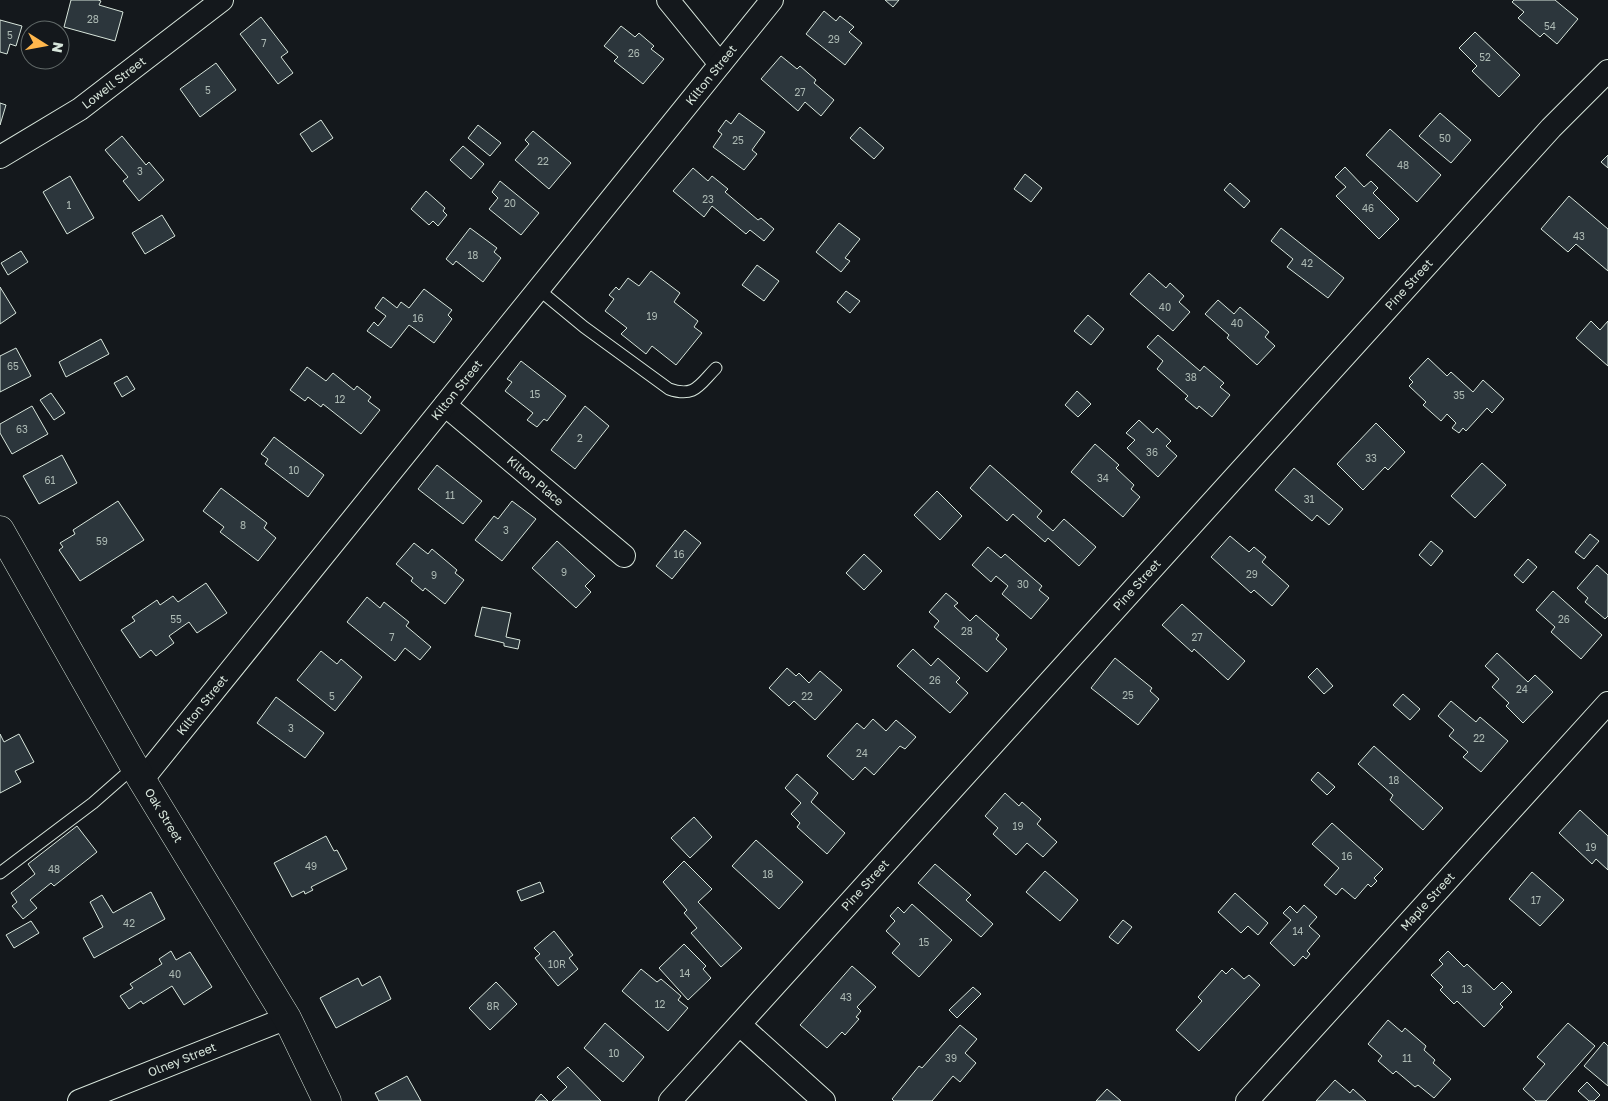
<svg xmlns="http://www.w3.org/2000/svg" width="1608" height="1101" viewBox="0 0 1608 1101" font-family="'Golos Text',sans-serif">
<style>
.building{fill:#2c363c;stroke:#d8e6dc}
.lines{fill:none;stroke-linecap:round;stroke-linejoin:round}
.service-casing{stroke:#d8e6dc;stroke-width:13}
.minor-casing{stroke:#d8e6dc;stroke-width:24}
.tertiary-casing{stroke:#d8e6dc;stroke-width:29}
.service{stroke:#14181c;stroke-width:11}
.minor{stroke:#14181c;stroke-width:22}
.tertiary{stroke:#14181c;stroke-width:28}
.labels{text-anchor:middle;stroke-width:4;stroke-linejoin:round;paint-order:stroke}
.number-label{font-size:10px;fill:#adbab4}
.street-label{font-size:12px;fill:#d8e6dc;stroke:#14181c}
</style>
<rect width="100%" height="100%" fill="#14181c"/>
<g class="building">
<polygon points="71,0 98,0 101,1 99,5 123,12 115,41 64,27"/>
<polygon points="885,0 899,0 893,7"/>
<polygon points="1514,0 1555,0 1578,19 1557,44 1544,33 1540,37 1518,18 1524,12 1512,2"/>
<polygon points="824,11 836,21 840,16 854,27 849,32 862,43 845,65 806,34"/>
<polygon points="261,17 288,52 281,57 293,73 278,84 240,34"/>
<polygon points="0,20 22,26 16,46 10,44 7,54 0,52"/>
<polygon points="621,26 635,37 639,33 654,46 651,49 664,59 643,84 614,61 618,57 604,46"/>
<polygon points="1475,32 1520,75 1499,97 1472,71 1477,66 1459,48"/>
<polygon points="781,56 797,69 800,66 816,80 814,83 834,100 821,116 805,102 798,111 761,79"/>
<polygon points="216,63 236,90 200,117 180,89"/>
<polygon points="0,103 6,105 0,125"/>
<polygon points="739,113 765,132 752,150 757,154 744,170 713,147 722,134 718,131 726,120 731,124"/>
<polygon points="1440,113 1471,140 1451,163 1419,136"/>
<polygon points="321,120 333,138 312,152 300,134"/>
<polygon points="478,125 501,143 490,156 468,138"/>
<polygon points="860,127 884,148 874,159 850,138"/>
<polygon points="1390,129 1441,175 1417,202 1366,155"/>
<polygon points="533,131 571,163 549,189 515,160 529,144 525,140"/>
<polygon points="122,136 146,165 149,162 164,180 139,201 123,181 128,177 105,150"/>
<polygon points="463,146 484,164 471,179 450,160"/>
<polygon points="1608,155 1608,168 1601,162"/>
<polygon points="1345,167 1364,187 1371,181 1378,188 1373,193 1399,219 1379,239 1336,196 1346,187 1335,177"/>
<polygon points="693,168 708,181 712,176 728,189 725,192 758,220 761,218 774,229 764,241 750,230 746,234 712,206 704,217 673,191"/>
<polygon points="1025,174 1042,188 1031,202 1014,189"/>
<polygon points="70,176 94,218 67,234 43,192"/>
<polygon points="500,181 539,213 521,235 489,209 498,198 492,192"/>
<polygon points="1230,183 1250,201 1244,208 1224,190"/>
<polygon points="426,191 445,208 443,211 447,215 438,226 433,221 429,225 411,209"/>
<polygon points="1569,196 1608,229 1608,271 1576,244 1568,252 1541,229"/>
<polygon points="162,215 175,236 145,254 132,233"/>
<polygon points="839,223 860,239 845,258 850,261 841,272 816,252"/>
<polygon points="470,228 497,248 494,252 501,258 483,282 456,261 453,265 446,259"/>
<polygon points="1281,228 1344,278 1328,298 1287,267 1293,259 1271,241"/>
<polygon points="21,251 28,262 8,275 1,263"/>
<polygon points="757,265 779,281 764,301 742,285"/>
<polygon points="651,271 680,293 674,302 698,321 694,327 702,333 676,365 652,346 646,354 621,334 627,328 605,311 614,299 609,295 616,287 619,290 628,278 639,286"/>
<polygon points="1149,273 1166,288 1170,283 1184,296 1179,302 1190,312 1173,331 1130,294"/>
<polygon points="0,287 16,313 0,324"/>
<polygon points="424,289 452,310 448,315 452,319 434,343 409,325 391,348 367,331 374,322 378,326 386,316 375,308 383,297 397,308 401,302 409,308"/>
<polygon points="846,291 860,301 850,313 837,302"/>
<polygon points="1218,300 1234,314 1240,307 1269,332 1265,337 1275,346 1257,365 1227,338 1229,335 1205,314"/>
<polygon points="1088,315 1104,329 1091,345 1074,331"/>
<polygon points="1591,321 1600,330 1608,321 1608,366 1576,338"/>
<polygon points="1158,335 1200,371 1204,366 1224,383 1220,387 1230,395 1212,417 1199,406 1197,409 1185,399 1188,396 1157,369 1163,361 1147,347"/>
<polygon points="101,339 109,354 66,377 59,362"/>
<polygon points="16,348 31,376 0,392 0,356"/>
<polygon points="1428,358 1447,376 1451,372 1473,392 1483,380 1504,399 1492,413 1487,408 1466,431 1463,428 1459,433 1452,428 1456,423 1447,414 1441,421 1423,405 1426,402 1409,386 1413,382 1409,378"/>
<polygon points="521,361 566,396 547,421 544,419 537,427 527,420 533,413 505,391 512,382 507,379"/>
<polygon points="307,367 326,381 333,373 354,390 357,386 371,397 368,401 380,410 361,434 323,404 321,407 308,397 305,401 290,390"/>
<polygon points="127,376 135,389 122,397 114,383"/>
<polygon points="1077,391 1091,404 1078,417 1065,405"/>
<polygon points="51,393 65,413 54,420 40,400"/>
<polygon points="32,406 48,434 12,454 0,433 0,424"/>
<polygon points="585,406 609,426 575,469 551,450"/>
<polygon points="1139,420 1153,433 1157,428 1171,441 1166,446 1177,456 1158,477 1127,448 1135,440 1126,433"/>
<polygon points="1376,423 1405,452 1388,470 1385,467 1363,490 1337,464"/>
<polygon points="274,437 324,475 308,497 265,464 268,459 261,454"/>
<polygon points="1095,444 1119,465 1116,468 1134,485 1131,489 1140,497 1123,517 1071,472"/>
<polygon points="62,455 77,483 39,504 23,476"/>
<polygon points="1482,463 1506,485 1475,518 1451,496"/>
<polygon points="437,465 482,501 463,524 418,489"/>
<polygon points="990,465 1042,511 1037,517 1053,531 1064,519 1096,547 1079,566 1048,538 1045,542 1013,514 1007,521 970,488"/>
<polygon points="1294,468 1343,509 1329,525 1317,515 1312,521 1275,490"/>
<polygon points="221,488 267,523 264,528 276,538 258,561 220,532 224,527 203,511"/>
<polygon points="937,491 962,516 940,540 914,515"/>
<polygon points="118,501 144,540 80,581 59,550 63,547 60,543 75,534 73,530"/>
<polygon points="512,501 536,519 502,561 475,540 494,516 498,519"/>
<polygon points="685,530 701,543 672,579 656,566"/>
<polygon points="1590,534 1599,541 1584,559 1575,552"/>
<polygon points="1230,536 1249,552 1254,547 1266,557 1262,562 1289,586 1272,606 1254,590 1251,593 1211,557"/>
<polygon points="557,541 595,576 585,586 591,592 576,608 532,568"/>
<polygon points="1431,541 1443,551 1431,566 1419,555"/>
<polygon points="414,543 428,554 432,549 457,570 455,573 464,580 445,604 425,588 423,591 411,581 413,578 396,564"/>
<polygon points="988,547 1001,558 1005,554 1042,586 1039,590 1049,598 1031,619 1002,594 1008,586 996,576 991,582 972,565"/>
<polygon points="864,554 882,571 864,590 846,573"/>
<polygon points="1528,559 1537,567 1523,583 1514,575"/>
<polygon points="1597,565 1608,575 1608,616 1605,619 1585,602 1588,598 1577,588"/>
<polygon points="206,583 227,613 197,633 189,622 169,636 174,643 156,656 151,650 140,658 121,630 135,621 132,617 157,600 160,605 173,596 178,602"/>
<polygon points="1553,591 1602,635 1581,659 1551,632 1555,627 1536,610"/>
<polygon points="946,593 958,603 954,606 970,621 976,615 999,635 996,639 1007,649 987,672 934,627 939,621 929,612"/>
<polygon points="367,597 380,608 384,602 409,622 406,626 431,647 420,660 405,648 395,661 347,622"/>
<polygon points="1182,604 1245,661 1228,680 1194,649 1192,652 1162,625"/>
<polygon points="482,607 511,613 506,637 520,640 518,649 504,646 504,643 475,636"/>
<polygon points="913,649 931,666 938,658 960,678 956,682 968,693 950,713 897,666"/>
<polygon points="321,651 337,664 341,659 362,677 335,711 297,680"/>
<polygon points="1497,653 1528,682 1535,675 1553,692 1523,723 1506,706 1509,703 1492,687 1499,679 1485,666"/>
<polygon points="1115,658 1152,688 1150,691 1159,699 1138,725 1091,688"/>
<polygon points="787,668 796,676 799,673 809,683 820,671 842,690 815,720 794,701 789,706 769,688"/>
<polygon points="1317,668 1333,686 1324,694 1308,677"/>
<polygon points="1403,694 1420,709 1410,720 1393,705"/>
<polygon points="276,697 324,733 305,758 257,723"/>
<polygon points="1451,701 1476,722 1480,717 1508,741 1481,772 1463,757 1468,752 1449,736 1454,730 1438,716"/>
<polygon points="873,719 886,731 896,720 916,737 905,749 900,746 874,775 865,767 853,780 827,756 857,723 864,729"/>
<polygon points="0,734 4,742 19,734 34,762 15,771 21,782 0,793"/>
<polygon points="1374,746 1443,808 1423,830 1390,800 1393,795 1358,764"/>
<polygon points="1318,772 1335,787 1327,795 1311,780"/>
<polygon points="797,774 818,793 811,802 845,833 827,854 797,827 800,823 791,814 801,803 785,788"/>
<polygon points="1005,793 1019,806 1022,802 1041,819 1037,824 1057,842 1043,857 1027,843 1016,855 993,834 998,828 985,816"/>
<polygon points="1580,810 1608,836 1608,870 1596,859 1592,864 1559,833"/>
<polygon points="694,817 712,837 690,858 671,838"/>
<polygon points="1332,823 1383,869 1374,878 1377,881 1371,887 1368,884 1355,899 1342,888 1336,895 1324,885 1339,868 1312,844"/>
<polygon points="77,826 97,852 54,886 51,883 30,900 37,908 23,919 12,906 17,902 11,893 35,874 28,864"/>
<polygon points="326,836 334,851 337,850 347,869 311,887 313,890 305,894 304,891 292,897 274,863"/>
<polygon points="756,840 803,882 779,909 732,866"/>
<polygon points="684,861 712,889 698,902 742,948 721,967 691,933 697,928 684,913 687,910 663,882"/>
<polygon points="935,864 971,895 966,900 993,924 981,937 918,883"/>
<polygon points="1045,871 1078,900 1060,921 1026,892"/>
<polygon points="1532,872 1564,900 1540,926 1509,899"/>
<polygon points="540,882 544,892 521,901 517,891"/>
<polygon points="151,892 165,919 94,958 83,938 103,927 90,902 102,895 113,913"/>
<polygon points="1235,893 1268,923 1258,935 1248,926 1241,933 1218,912"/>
<polygon points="912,904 952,940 919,977 892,953 900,944 886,931 895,921 890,916 898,907 904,913"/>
<polygon points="1304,905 1317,917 1309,926 1320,936 1307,951 1310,954 1306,959 1303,956 1294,966 1270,943 1291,920 1283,913 1290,906 1297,913"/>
<polygon points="1123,920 1132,927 1118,944 1109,937"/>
<polygon points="31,921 39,933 14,948 6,935"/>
<polygon points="554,931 573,955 569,958 578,969 558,986 535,958 540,954 534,948"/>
<polygon points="684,944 706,966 703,969 711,978 688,1000 659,968"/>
<polygon points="171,951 176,960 190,952 212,987 184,1005 172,986 143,1004 141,1001 129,1009 120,996 133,988 130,984 162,964 159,959"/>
<polygon points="1448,951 1464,967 1467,964 1494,990 1502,982 1512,992 1500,1004 1503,1007 1484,1027 1457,1001 1454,1004 1440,990 1443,987 1431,975 1443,964 1439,960"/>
<polygon points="852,966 876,987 857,1007 861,1011 856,1017 859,1019 845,1035 842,1032 827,1048 800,1025"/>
<polygon points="1232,968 1244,979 1249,975 1260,985 1199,1051 1176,1030 1202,1001 1198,997 1222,970 1226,974"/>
<polygon points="641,969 657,982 661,979 681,996 678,1000 688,1008 668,1031 622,991"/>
<polygon points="380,976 391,999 336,1028 320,998 358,978 362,986"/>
<polygon points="496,982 517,1004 490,1030 469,1008"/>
<polygon points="973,987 981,994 957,1018 949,1010"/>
<polygon points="1388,1020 1402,1032 1405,1028 1426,1046 1424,1050 1435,1060 1433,1063 1451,1079 1434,1098 1418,1085 1415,1087 1396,1071 1393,1074 1378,1061 1382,1056 1368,1044"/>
<polygon points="605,1023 644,1057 623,1082 584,1048"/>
<polygon points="1568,1023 1595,1046 1546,1101 1536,1101 1523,1089 1545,1064 1537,1057"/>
<polygon points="960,1025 977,1039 965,1053 976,1063 960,1082 953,1076 932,1101 894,1101 892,1099 919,1066 922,1068"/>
<polygon points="1604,1042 1608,1046 1608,1086 1584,1066"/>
<polygon points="568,1067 601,1101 552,1101 567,1087 557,1077"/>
<polygon points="407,1076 421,1101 379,1101 375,1093"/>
<polygon points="1335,1080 1350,1093 1353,1089 1366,1101 1316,1101"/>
<polygon points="1587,1082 1600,1095 1594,1101 1589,1101 1578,1091"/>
<polygon points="1107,1089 1121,1101 1096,1101"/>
<polygon points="541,1094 548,1101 535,1101"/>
</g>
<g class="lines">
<defs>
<g id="service">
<path d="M538,289L584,327L669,389C695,398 699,385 716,368"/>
<polyline points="0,873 93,803 134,767"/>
</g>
<g id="minor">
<polyline points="668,0 720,64"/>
<path id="s1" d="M0,157L80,109L222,0"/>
<path id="s2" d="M445,405L624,556"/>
<path id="s3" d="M142,780L772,0"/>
<polyline points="740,1025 824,1101"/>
<path id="s4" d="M79,1101L287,1018"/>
<path id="s5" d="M670,1101L1551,128L1608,71"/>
<path id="s6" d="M1247,1101L1608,703"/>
</g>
<g id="tertiary">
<path id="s7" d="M0,530L142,780L287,1018L327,1101"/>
</g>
</defs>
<use href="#service" class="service-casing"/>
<use href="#minor" class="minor-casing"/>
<use href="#tertiary" class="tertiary-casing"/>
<use href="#service" class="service"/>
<use href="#minor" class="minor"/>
<use href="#tertiary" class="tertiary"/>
</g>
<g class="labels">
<g class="number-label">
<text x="93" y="23">28</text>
<text x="1550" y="30">54</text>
<text x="10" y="39">5</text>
<text x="834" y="43">29</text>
<text x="264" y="47">7</text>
<text x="634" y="57">26</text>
<text x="1485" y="61">52</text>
<text x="208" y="94">5</text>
<text x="800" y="96">27</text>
<text x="1445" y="142">50</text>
<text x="738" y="144">25</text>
<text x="543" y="165">22</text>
<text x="1403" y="169">48</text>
<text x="140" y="175">3</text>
<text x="708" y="203">23</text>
<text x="510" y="207">20</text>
<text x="69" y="209">1</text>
<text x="1368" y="212">46</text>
<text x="1579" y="240">43</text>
<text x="473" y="259">18</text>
<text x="1307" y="267">42</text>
<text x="1165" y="311">40</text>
<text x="652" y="320">19</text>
<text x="418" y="322">16</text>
<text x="1237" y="327">40</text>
<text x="13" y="370">65</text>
<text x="1191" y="381">38</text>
<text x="535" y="398">15</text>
<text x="1459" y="399">35</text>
<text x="340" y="403">12</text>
<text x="22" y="433">63</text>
<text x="580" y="442">2</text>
<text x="1152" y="456">36</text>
<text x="1371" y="462">33</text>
<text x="294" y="474">10</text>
<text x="1103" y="482">34</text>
<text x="50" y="484">61</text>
<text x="450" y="499">11</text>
<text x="1309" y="503">31</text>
<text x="243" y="529">8</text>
<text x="506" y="534">3</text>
<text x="102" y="545">59</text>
<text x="679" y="558">16</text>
<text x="564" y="576">9</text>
<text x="1252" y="578">29</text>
<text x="434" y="579">9</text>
<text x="1023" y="588">30</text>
<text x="176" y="623">55</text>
<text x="1564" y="623">26</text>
<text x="967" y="635">28</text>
<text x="392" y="641">7</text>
<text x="1197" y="641">27</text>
<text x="935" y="684">26</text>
<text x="1522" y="693">24</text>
<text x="1128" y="699">25</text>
<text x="332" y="700">5</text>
<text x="807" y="700">22</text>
<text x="291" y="732">3</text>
<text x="1479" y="742">22</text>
<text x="862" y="757">24</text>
<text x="1394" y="784">18</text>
<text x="1018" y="830">19</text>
<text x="1591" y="851">19</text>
<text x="1347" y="860">16</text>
<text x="311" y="870">49</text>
<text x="54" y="873">48</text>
<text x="768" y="878">18</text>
<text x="1536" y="904">17</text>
<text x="129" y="927">42</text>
<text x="1298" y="935">14</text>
<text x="924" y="946">15</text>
<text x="557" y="968">10R</text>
<text x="685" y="977">14</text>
<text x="175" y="978">40</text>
<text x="1467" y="993">13</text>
<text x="846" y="1001">43</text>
<text x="660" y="1008">12</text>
<text x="493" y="1010">8R</text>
<text x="614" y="1057">10</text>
<text x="951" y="1062">39</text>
<text x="1407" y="1062">11</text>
</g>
<g class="street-label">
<text dy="4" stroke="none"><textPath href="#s3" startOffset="906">Kilton Street</textPath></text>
<text dy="4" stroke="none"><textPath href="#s1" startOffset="136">Lowell Street</textPath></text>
<text dy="4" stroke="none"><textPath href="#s5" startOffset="1101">Pine Street</textPath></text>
<text dy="4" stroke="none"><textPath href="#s3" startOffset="501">Kilton Street</textPath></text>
<text dy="4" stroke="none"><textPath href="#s2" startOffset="118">Kilton Place</textPath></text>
<text dy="4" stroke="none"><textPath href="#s5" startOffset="696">Pine Street</textPath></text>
<text dy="4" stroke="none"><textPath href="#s3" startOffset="96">Kilton Street</textPath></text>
<text dy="4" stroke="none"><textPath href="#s7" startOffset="329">Oak Street</textPath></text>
<text dy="4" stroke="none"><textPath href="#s5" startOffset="291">Pine Street</textPath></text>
<text dy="4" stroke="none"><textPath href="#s6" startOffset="269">Maple Street</textPath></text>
<text dy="4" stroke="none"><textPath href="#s4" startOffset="111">Olney Street</textPath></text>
</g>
</g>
<g transform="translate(45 45) rotate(101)"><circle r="24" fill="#14181c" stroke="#626a69"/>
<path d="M0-4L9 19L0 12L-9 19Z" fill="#ffb74d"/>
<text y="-8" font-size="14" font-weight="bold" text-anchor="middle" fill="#d8e6dc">N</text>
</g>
</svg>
